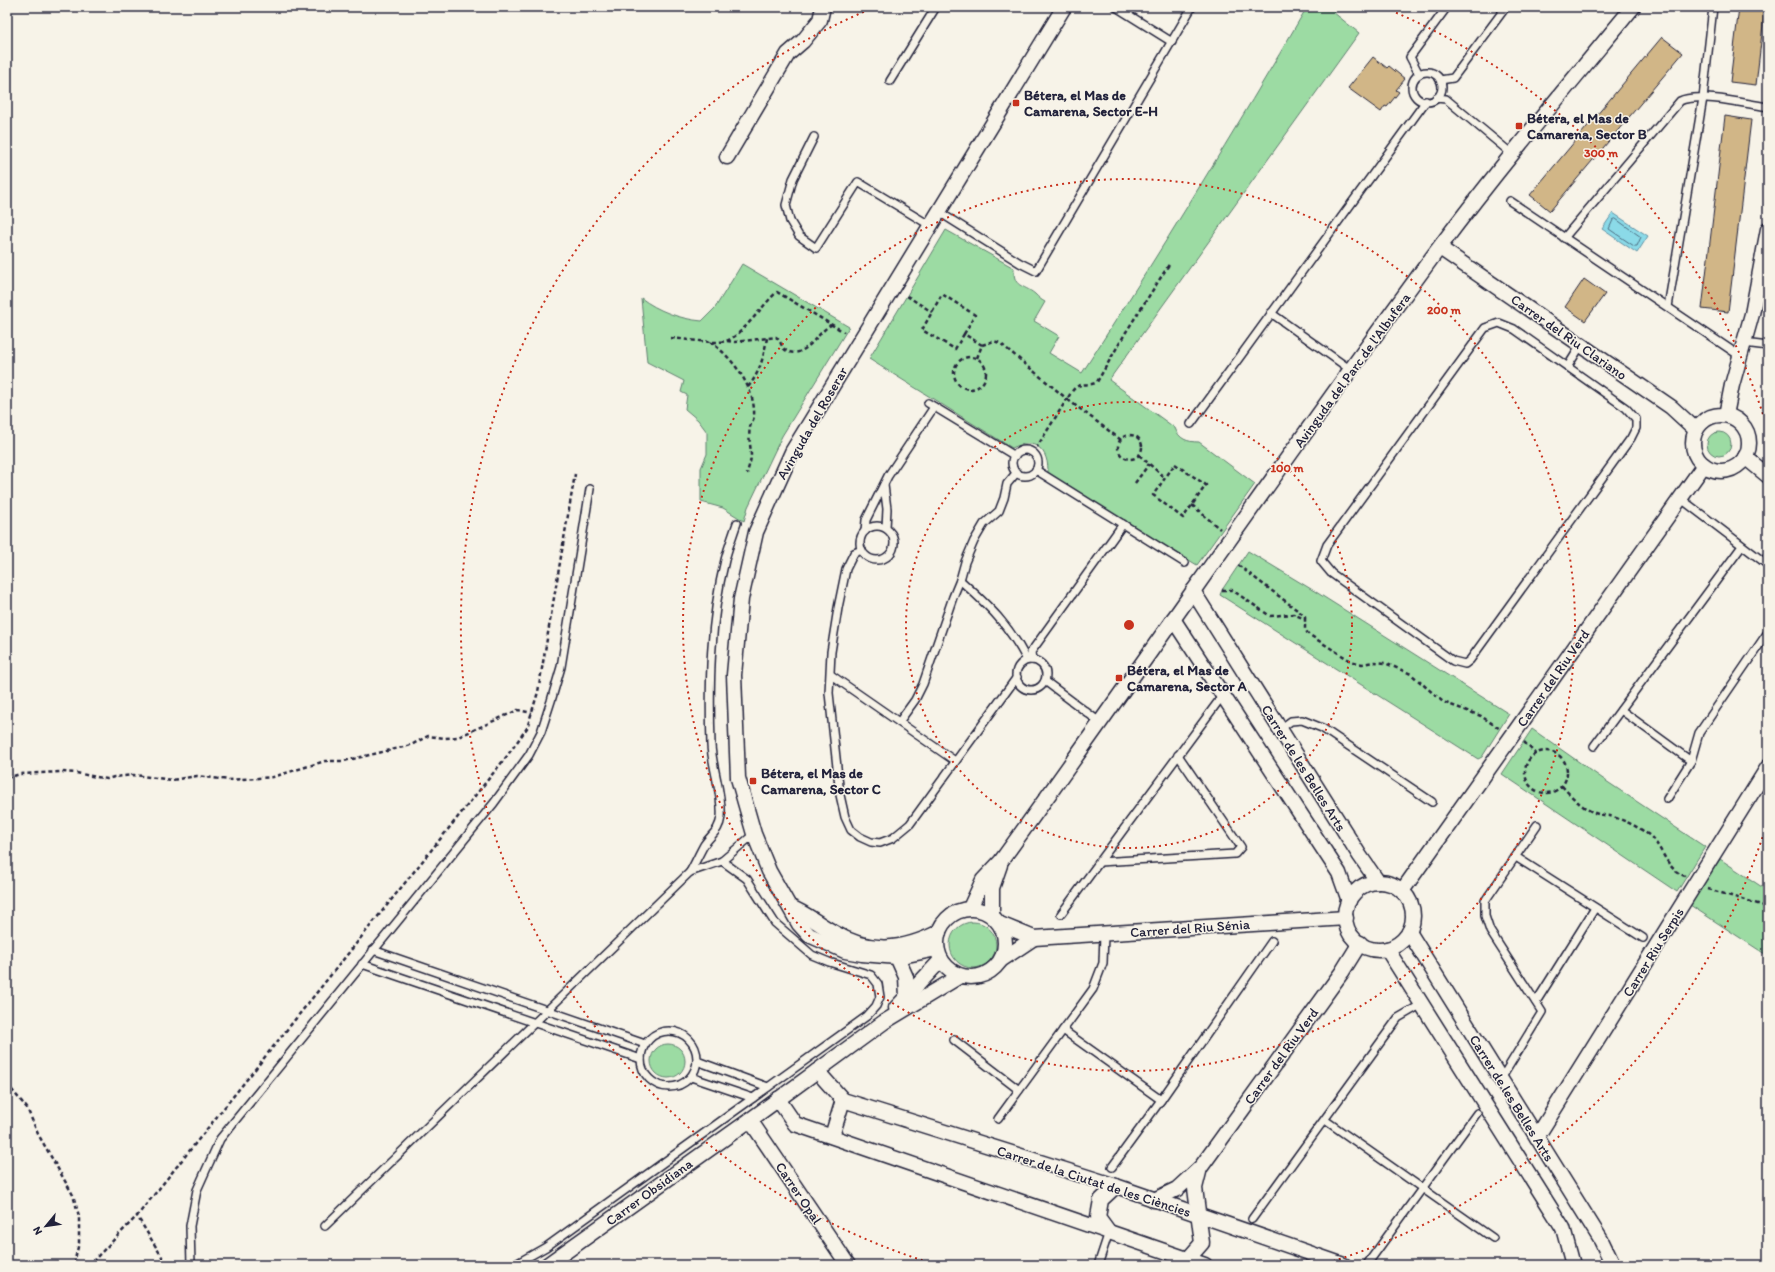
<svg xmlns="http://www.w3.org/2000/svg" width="1775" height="1272" viewBox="0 0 1775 1272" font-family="Itim,sans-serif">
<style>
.green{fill:#9cdba3;stroke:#5f7e6f}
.water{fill:#8bdae8;stroke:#6190a3}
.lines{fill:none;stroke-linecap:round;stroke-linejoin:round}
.shore{stroke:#4c6c80;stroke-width:1}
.building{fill:#d1b687;stroke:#22223b}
.lane-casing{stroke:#22223b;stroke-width:10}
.street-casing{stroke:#22223b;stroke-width:17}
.path{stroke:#22223b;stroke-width:2.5;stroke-dasharray:4 3;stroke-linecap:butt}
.lane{stroke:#f7f3e8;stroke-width:7}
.street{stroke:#f7f3e8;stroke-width:14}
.ring{fill:none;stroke:#c8321e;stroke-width:2;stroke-dasharray:2 4}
.poi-dot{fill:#c8321e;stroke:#f7f3e8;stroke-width:1.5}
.labels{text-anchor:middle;stroke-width:3;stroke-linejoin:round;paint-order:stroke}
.poi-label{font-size:14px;font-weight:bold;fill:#22223b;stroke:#f7f3e8;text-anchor:start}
.street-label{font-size:14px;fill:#22223b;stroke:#f7f3e8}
.centre{fill:#c8321e;stroke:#f7f3e8;stroke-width:2}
.ring-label{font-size:12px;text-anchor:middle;font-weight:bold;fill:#c8321e;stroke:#f7f3e8;stroke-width:3;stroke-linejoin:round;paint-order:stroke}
</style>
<rect width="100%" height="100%" fill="#f7f3e8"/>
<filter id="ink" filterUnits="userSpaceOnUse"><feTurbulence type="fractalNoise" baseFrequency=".025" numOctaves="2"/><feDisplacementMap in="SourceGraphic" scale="8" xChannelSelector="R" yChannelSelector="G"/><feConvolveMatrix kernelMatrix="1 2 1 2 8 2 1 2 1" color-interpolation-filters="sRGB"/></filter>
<g filter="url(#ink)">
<g class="green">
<path d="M1307,7H1337L1333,12L1359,33L1109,380L1175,428C1179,439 1187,442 1199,442L1255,484L1197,565L1048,474C1049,449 1035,437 1012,448L869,359L946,230L1014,268C1013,288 1023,284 1035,294C1038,297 1041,300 1045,302L1034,321L1059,336L1049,353L1082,373C1160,252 1235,131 1307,7Z"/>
<path d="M742,264L849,327L782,436L748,507L744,521L723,508L701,502V468L707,454V432L698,420L685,409L687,395L681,392L684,381L647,362L641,298C658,311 680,319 702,321L715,308Z"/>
<circle cx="1719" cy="444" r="12"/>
<polygon points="1248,551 1316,592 1509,714 1482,757 1478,759 1220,595 1222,590"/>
<polygon points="1532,729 1606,781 1705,847 1677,892 1502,774"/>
<polygon points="1720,859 1768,891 1768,956 1690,905"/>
<circle cx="973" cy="945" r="23"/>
<circle cx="668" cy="1061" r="17"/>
</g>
<polygon class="water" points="1613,213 1648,236 1637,253 1602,229"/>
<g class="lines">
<polygon class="shore" points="1616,219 1641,237 1637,246 1634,246 1609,229 1613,220"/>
</g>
<g class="building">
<polygon points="1739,7 1765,7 1756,85 1730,82"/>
<polygon points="1662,37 1683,53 1550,211 1530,195"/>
<polygon points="1373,57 1387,68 1389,66 1405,79 1396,90 1399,92 1387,107 1385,106 1381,112 1348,88"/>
<polygon points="1725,116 1751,120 1728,312 1702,309"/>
<polygon points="1584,279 1605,294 1585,321 1565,307"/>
</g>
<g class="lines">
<defs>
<g id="lane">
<polyline points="1116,7 1172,42"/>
<circle cx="1427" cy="87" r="15"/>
<polyline points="1419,74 1410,57 1447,7"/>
<polyline points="1440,80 1453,78 1506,7"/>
<polyline points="890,81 936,7"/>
<polyline points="1436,98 1446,99 1512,154"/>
<polyline points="814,137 793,179 786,205 790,221 799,236 816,248 858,182 931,226"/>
<polyline points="1510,201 1740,356"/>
<polyline points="939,212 1020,263 1036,271 1192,7"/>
<path d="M1564,238L1680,101C1697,92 1748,104 1768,107"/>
<polyline points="1668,307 1703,98 1713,7"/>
<polyline points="1271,313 1351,370"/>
<polygon points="1499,323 1514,329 1626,408 1636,419 1636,428 1631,438 1470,660 1465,664 1453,661 1331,573 1321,561 1327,545 1485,328"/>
<polyline points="1744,343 1768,346"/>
<polyline points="1568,366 1581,345"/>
<polyline points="928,403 1015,456"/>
<polyline points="1191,424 1426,101"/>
<circle cx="1025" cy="463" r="13"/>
<polyline points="1036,470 1185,563"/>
<polyline points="884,485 887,509 886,528"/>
<polyline points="1680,498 1768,565"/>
<circle cx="877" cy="543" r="17"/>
<polyline points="865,531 866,520 888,476 934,407"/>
<polyline points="862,550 854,553 846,569 838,608 831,652 829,693 840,795 845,817 851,830 860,837 871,842 880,843 893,838 910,824 1017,677"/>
<path d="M960,580C989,606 1009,625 1027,660"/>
<polyline points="1032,660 1031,652 1123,524"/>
<circle cx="1031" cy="675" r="15"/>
<polyline points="831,675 955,761"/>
<polyline points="1045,681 1101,723"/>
<polyline points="1621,710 1691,761"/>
<polyline points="899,722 915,700 923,684 953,597 960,580 965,562 974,541 984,524 999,511 1004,498 1007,484 1017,472"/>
<polyline points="1280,729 1291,721 1302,720 1322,728 1432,802"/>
<polyline points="1594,746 1742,546"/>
<polyline points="1667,799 1691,761 1699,733 1768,632"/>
<polyline points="1516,857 1643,938"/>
<polyline points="1099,862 1235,854 1241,847 1178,755"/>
<path d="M690,872C695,863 699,854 704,845C711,834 719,832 721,817C723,795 712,768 711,745C709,684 710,620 725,560C728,548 733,535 737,523"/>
<polyline points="1061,914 1223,695"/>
<polyline points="373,950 645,1044"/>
<polyline points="362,964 641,1059"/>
<polyline points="1536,1002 1595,908"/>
<polyline points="1063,1030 1161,1100"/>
<circle cx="669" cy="1059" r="28"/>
<polyline points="954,1040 1019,1090"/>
<polyline points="697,1061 768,1087"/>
<polyline points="691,1077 753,1098"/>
<polyline points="1501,1079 1542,1012 1490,931 1485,916 1485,901 1537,825"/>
<polyline points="998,1119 1093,989 1103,963 1104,934"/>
<polyline points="1325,1120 1493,1238"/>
<polyline points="1112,1167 1161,1100 1272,941"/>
<polyline points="1252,1219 1398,1018 1422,1004"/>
<polyline points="325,1226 690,872 722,861 754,834"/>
<polyline points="1368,1263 1477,1113"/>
<polyline points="191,1265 190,1226 197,1190 220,1139 494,803 529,755 541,732 551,701 561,667 590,489"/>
<polyline points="514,1265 546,1247 867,1016 876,1006 880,997 878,984 871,975 829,962 812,955 775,923 747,879 722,861"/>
<polyline points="1098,1265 1109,1232"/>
</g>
<g id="street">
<polyline points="727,157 788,54 803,41 820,20 823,7"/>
<polyline points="1440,248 1671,407 1696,430"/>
<polyline points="1726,415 1732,385 1752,314 1768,229"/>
<circle cx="1721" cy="443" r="28"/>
<polyline points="1745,457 1768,476"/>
<polyline points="1193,591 1360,856 1378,882"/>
<polyline points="1173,619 1339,873 1349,901"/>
<circle cx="1379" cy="916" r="34"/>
<polyline points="1402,891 1704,465"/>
<path d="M790,907C806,913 818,924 833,932C869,954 902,951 939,932"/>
<path d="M970,908L983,880L1001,861C1148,658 1290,450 1439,248C1501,165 1567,87 1633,7"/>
<circle cx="971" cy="943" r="34"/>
<polyline points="992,915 992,888 1000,865"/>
<polyline points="1000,924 1034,938 1346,918"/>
<polyline points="1409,932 1601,1240 1613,1265"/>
<polyline points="937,949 897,957 862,954 845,951 809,935 799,924 769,871 754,834 738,778 734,675 741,599 756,532 792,452 1064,7"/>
<polyline points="1387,949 1563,1228 1573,1265"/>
<polyline points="897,957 906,977 907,997"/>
<polyline points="1001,960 1034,938"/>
<polyline points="896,1008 941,960"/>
<polyline points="817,1071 843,1100 1116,1186 1344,1265"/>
<polyline points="778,1099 795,1124 1205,1265"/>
<polyline points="750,1120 848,1265"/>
<polyline points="832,1136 843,1100"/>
<polyline points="1537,1137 1768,767"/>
<polyline points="1154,1200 1177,1189 1201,1167 1342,972 1360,943"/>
<polyline points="1109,1232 1098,1217 1101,1200 1116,1186"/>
<polyline points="1188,1259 1202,1243 1195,1188 1200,1168"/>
<polyline points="547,1265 750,1120 884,1022 960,976"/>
</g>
</defs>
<use href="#lane" class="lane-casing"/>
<use href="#street" class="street-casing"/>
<g class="path">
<polyline points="907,296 932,312"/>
<polyline points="964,334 975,315 942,294 922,330 955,349 964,334 982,345"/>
<path d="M671,338C684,339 715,344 726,341C742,336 763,304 777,292L844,332"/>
<path d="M727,341L735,342L776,337C781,341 782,349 787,351C805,360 818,331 831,325"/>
<path d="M710,342C732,356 756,389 754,416C754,420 750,424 750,428C748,436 751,447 751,456C751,461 748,468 747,474"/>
<circle cx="970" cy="373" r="16"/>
<polyline points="977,358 982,345 994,341 1000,343 1067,399 1037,447"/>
<path d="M748,387C760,373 764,355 767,338"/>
<circle cx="1130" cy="447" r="12"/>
<path d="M1121,440L1067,399C1070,395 1073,388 1078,386C1084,383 1091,386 1097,382L1126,332L1170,263"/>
<polyline points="1139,455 1165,478"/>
<polygon points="1175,464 1206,485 1183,518 1153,495"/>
<polyline points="1135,483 1149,464"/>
<polyline points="1192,505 1220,529"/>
<polyline points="1238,565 1305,616 1305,619"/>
<polyline points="1222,590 1232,590 1270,616 1293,614 1305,619 1305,629 1308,634 1351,661 1362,664 1374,662 1385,663 1411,674 1443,702 1481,716 1500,729"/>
<polyline points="1524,742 1535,753"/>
<circle cx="1546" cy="772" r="21"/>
<polyline points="7,778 20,774 61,772 76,773 107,779 114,777 134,775 172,780 197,776 229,780 273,777 325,761 344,761 391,750 411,745 428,736 445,738 458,737 518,710 532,713"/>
<path d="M1562,786C1571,796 1582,808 1595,813C1600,815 1605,815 1610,816C1624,820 1637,826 1649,835C1663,847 1666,870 1685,876"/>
<polyline points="1708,889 1768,907"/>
<polyline points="7,1084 27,1108 38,1134 73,1195 79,1216 79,1243 75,1259 76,1265"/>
<polyline points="86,1265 92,1262 137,1216"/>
<polyline points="167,1265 137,1216 507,756 527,728 538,692 575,474"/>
</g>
<use href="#lane" class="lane"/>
<use href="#street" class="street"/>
</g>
</g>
<g class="ring">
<circle cx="1129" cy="625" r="223"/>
<circle cx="1129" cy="625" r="446"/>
<path d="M1768 820A668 668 0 0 1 1324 1264M934 1264A668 668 0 0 1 873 8M1385 8A668 668 0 0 1 1768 430"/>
</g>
<g class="poi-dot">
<rect x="1012" y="99" width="8" height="8" rx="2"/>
<rect x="1515" y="122" width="8" height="8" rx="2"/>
<rect x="1115" y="674" width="8" height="8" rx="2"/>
<rect x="749" y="777" width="8" height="8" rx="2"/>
</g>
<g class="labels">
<g class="poi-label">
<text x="1024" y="100">Bétera, el Mas de<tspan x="1024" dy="16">Camarena, Sector E-H</tspan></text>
<text x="1527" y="123">Bétera, el Mas de<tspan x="1527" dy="16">Camarena, Sector B</tspan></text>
<text x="1127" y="675">Bétera, el Mas de<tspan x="1127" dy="16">Camarena, Sector A</tspan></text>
<text x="761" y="778">Bétera, el Mas de<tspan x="761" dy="16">Camarena, Sector C</tspan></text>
</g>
<g class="street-label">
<text transform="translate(1569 337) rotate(35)" y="5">Carrer del Riu Clariano</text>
<text transform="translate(1352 370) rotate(-54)" y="5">Avinguda del Parc de l'Albufera</text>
<text transform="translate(812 423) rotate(-60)" y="5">Avinguda del Roserar</text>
<text transform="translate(1553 678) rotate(-55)" y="5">Carrer del Riu Verd</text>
<text transform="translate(1304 768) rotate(58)" y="5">Carrer de les Belles Arts</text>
<text transform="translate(1190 928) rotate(-4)" y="5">Carrer del Riu Sénia</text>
<text transform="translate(1653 952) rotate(-58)" y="5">Carrer Riu Serpis</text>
<text transform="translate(1281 1056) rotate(-54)" y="5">Carrer del Riu Verd</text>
<text transform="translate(1512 1098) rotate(58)" y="5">Carrer de les Belles Arts</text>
<text transform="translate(1094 1181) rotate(18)" y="5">Carrer de la Ciutat de les Ciències</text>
<text transform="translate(649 1192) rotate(-36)" y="5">Carrer Obsidiana</text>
<text transform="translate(799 1193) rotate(56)" y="5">Carrer Opal</text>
</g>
</g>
<circle cx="1129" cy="625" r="6" class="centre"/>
<g class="ring-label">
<text x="1601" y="157">300 m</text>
<text x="1444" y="314">200 m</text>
<text x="1287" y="472">100 m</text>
</g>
<rect width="1775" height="1272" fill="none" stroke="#f7f3e8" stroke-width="24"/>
<rect x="12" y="12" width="1751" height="1248" fill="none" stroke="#22223b" stroke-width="1.5" filter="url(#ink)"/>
<g transform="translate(46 1226) rotate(241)" stroke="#f7f3e8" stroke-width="3" paint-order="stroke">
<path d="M0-3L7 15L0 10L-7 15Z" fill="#22223b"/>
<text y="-6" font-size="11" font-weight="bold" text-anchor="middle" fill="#22223b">N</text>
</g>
</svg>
